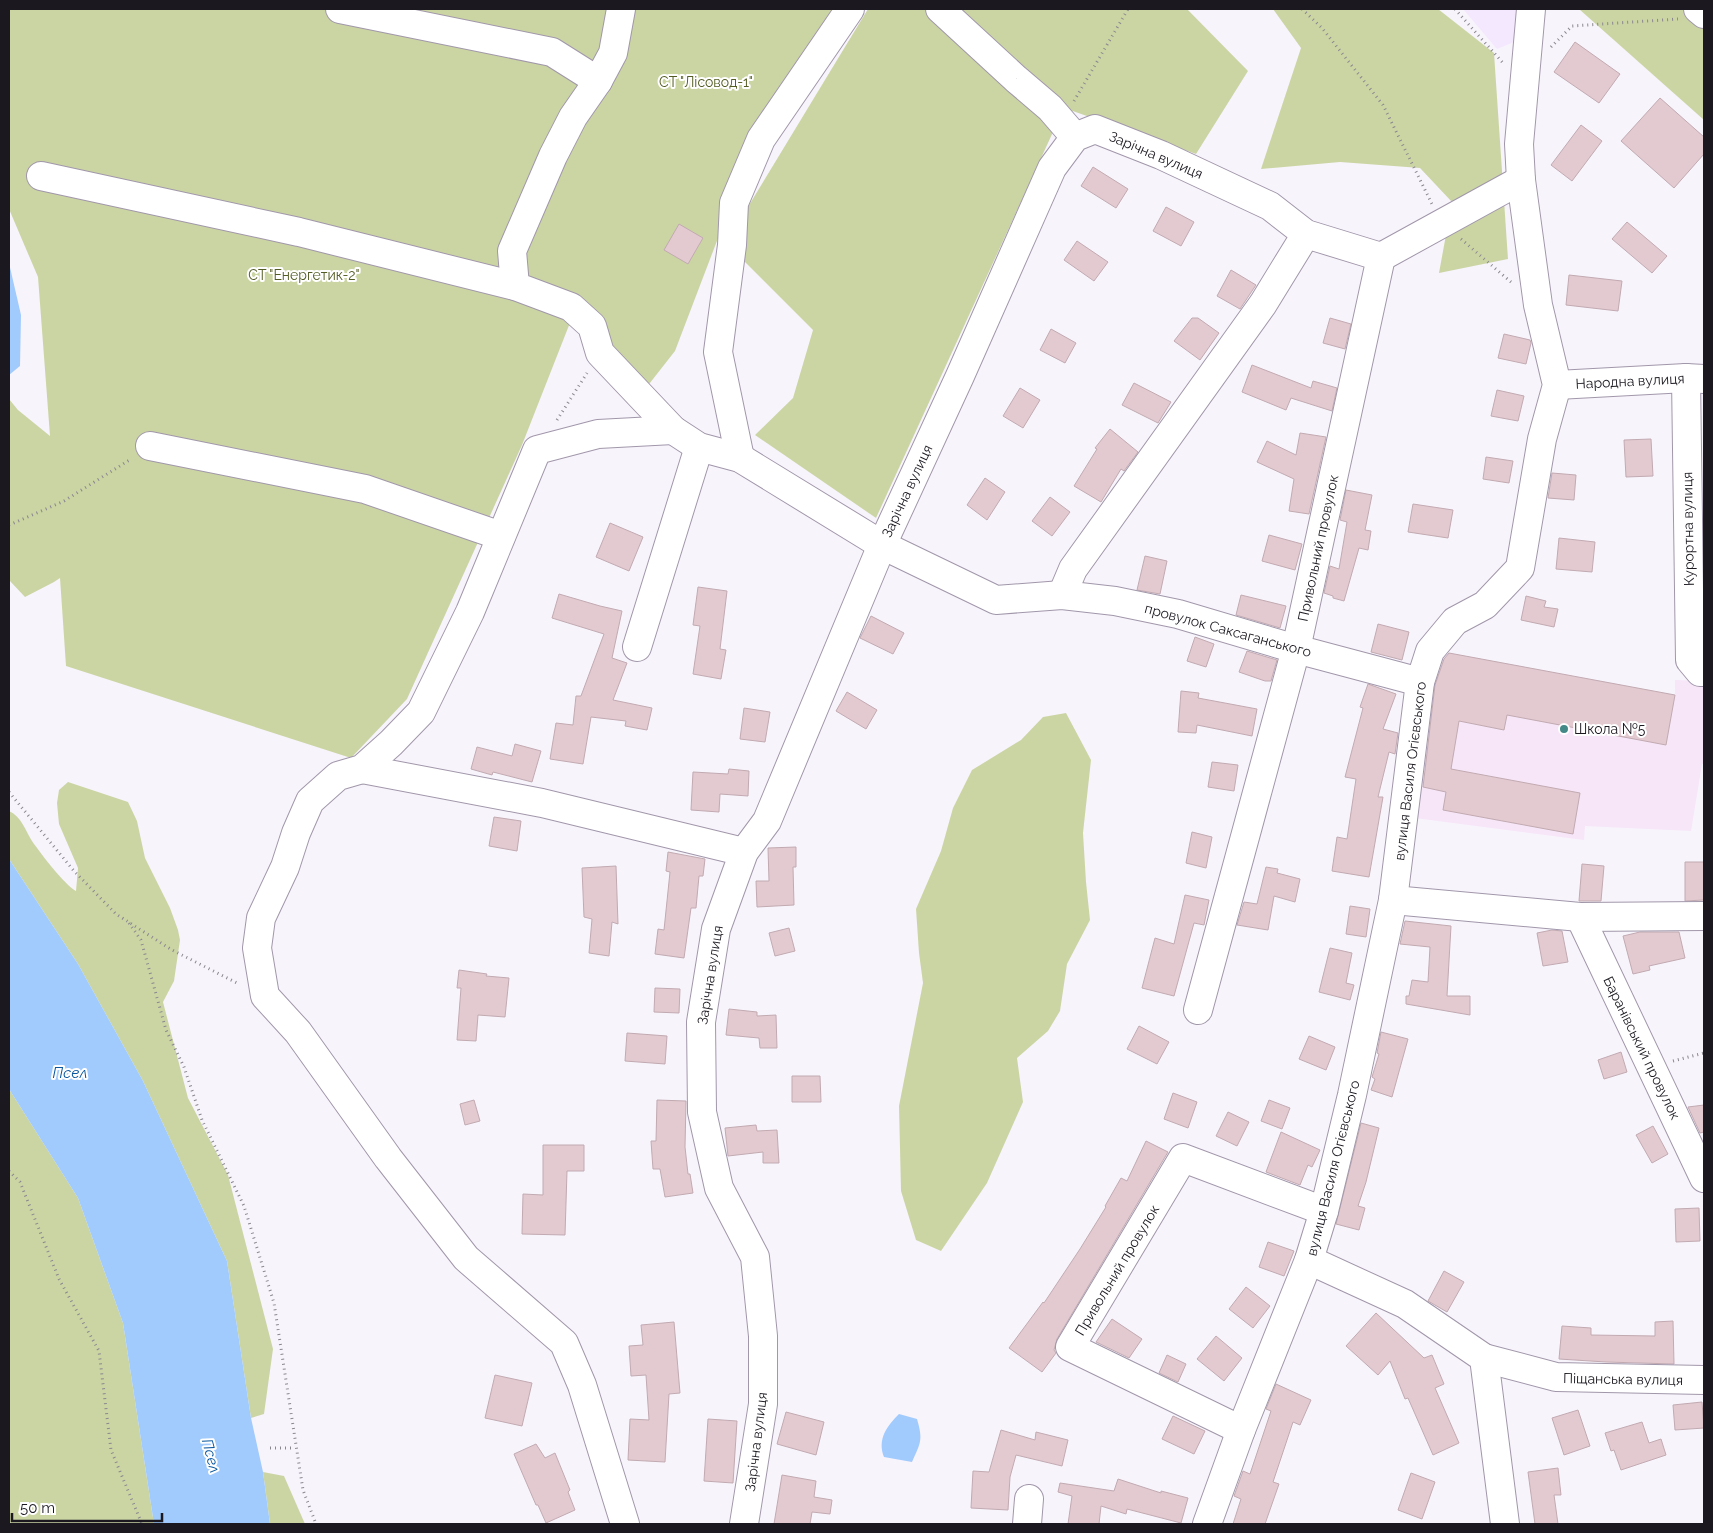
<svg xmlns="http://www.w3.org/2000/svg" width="1713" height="1533" viewBox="0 0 1713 1533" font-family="Raleway,sans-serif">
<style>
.built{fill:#f4e8fe}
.education{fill:#f6e6f8}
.green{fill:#cbd5a4}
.water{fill:#a1cbfd}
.building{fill:#e3cad1;stroke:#c2aab1}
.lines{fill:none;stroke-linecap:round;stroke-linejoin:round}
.minor-casing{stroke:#a197aa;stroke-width:30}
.path{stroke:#8b878f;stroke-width:3;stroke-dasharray:1 4;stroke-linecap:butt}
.minor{stroke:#fff;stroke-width:28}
.poi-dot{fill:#428987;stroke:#fff;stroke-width:2}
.labels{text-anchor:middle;stroke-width:4;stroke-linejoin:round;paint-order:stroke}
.park-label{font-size:14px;fill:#535c23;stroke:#fff}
.street-label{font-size:14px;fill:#1b181f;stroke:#fff}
.poi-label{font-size:14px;fill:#1b181f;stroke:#fff;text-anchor:start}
.water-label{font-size:15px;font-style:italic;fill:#08569d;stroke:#fff}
</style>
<rect width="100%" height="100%" fill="#f8f4fc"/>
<polygon class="built" points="1463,9 1521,9 1519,40 1497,49"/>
<polygon class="education" points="1439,651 1675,695 1675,680 1704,681 1704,764 1702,764 1691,831 1585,826 1584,840 1407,817"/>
<g class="green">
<polygon points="9,9 842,9 757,136 675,351 646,388 607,347 599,313 577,305 522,445 407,699 351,758 66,666 60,578 54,582 25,597 9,580 9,399 18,410 50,436 38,277 9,209"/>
<polygon points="868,9 1187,9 1248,71 1196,154 1064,108 876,518 755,435 793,398 813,330 726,243"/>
<polygon points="1273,9 1438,9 1494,53 1508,259 1439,273 1452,202 1420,168 1340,162 1261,169 1301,48"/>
<polygon points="1579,9 1704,9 1704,120"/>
<polygon points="1066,713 1091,760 1083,833 1086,882 1090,920 1067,964 1060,1011 1048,1031 1017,1058 1023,1102 987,1183 941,1251 916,1240 901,1191 899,1106 923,983 919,953 916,909 941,851 953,808 972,770 1021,740 1043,717"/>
<path d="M68,782L128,802L137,821L145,858L170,908L178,930L180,940L174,981L163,1002L188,1098L228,1175L273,1349L264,1414L251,1418L227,1261L143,1081L78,964L9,859V811C22,817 25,830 32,841C41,854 64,884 76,891L78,868L59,824L57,803L59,790Z"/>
<polygon points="9,1089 78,1198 123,1323 154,1524 9,1524"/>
<polygon points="263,1472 284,1476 305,1524 270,1524"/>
</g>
<g class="water">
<polygon points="9,263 21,315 20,366 9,375"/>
<polygon points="9,859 78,964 143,1081 227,1261 251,1418 263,1472 270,1524 154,1524 123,1323 78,1198 9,1089"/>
<path d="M899,1414L917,1419C923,1440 921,1442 912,1462L884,1457C877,1439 887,1426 899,1414Z"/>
</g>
<g class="building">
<polygon points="1575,42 1620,74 1599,103 1554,72"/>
<polygon points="1660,98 1704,137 1704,154 1674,188 1621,141"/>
<polygon points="1581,125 1602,141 1572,181 1551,165"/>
<polygon points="1093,167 1128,189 1116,208 1081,186"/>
<polygon points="1166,207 1194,222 1181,246 1153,231"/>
<polygon points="1627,222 1667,256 1652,273 1612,239"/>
<polygon points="679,224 703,238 688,264 664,250"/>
<polygon points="1077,241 1108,262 1094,281 1064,260"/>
<polygon points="1231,270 1256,285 1240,309 1217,296"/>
<polygon points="1569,275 1622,281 1618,311 1566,305"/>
<polygon points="1192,318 1198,318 1219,333 1200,360 1174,341"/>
<polygon points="1330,318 1351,324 1345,349 1323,343"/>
<polygon points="1051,329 1076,343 1065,363 1040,350"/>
<polygon points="1504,334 1530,340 1531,343 1526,364 1498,358"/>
<polygon points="1252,365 1311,388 1313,381 1337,388 1332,411 1291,398 1286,410 1242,392"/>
<polygon points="1134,383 1171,402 1158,423 1122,405"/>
<polygon points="1020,388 1040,400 1023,428 1003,416"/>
<polygon points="1497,390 1524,396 1518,421 1491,416"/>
<polygon points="1110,429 1138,452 1124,471 1121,469 1101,502 1074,486 1097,449 1095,448"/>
<polygon points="1300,433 1326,437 1309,514 1289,511 1294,479 1257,462 1267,441 1296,455"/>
<polygon points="1651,439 1653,476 1626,477 1624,440"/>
<polygon points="1486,457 1513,461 1509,483 1483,479"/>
<polygon points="1552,473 1576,475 1574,500 1548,498"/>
<polygon points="985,478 1005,492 987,520 967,505"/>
<polygon points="1346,490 1372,495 1365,530 1371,531 1368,550 1359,548 1344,601 1333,598 1333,596 1324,593 1330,566 1339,569 1347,522 1340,520"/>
<polygon points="1050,497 1070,512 1052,536 1032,521"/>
<polygon points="1413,504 1453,510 1448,538 1408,532"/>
<polygon points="610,523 643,537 629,571 596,557"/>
<polygon points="1269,535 1302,544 1295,570 1262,561"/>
<polygon points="1559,538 1595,542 1592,572 1556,569"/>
<polygon points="1145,556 1167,561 1160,594 1137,590"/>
<polygon points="698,587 727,591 720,649 726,650 721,679 693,674 700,626 693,625"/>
<polygon points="559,594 600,606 622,611 612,658 627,663 613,700 652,708 647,730 625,726 626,721 591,717 583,764 550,759 556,723 573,725 576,696 581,696 604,634 552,618"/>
<polygon points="1241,595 1286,606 1280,628 1236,615"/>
<polygon points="1526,596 1546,601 1544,607 1558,609 1554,627 1521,620"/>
<polygon points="871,616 904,633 893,654 860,638"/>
<polygon points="1378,624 1409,632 1402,660 1371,652"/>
<polygon points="1195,637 1214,644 1206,667 1187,661"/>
<polygon points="1247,651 1277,660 1271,681 1265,681 1239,672"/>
<polygon points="1449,653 1675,695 1666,745 1507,715 1504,730 1459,721 1451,769 1580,793 1573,834 1443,810 1446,792 1423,787 1435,685 1444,659"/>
<polygon points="1368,684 1396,694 1383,729 1398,733 1395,754 1389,752 1378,797 1383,797 1369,877 1332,871 1337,837 1347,839 1356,779 1345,777 1363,708 1360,707"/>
<polygon points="1181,691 1199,693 1198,698 1257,709 1252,736 1197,725 1196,733 1178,732"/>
<polygon points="847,692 877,710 866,729 836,711"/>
<polygon points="744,708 770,712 765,742 740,739"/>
<polygon points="515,744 541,751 532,782 493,772 492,775 471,769 477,747 512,756"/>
<polygon points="1212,762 1238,765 1234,791 1208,787"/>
<polygon points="729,769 749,771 748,796 720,794 719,812 691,810 693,772 728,774"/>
<polygon points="494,817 521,821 517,851 489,846"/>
<polygon points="1192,832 1212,837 1206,868 1186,863"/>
<polygon points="796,847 796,867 793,867 794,905 757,907 756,881 769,881 768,848"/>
<polygon points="668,852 705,859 703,876 699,876 696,908 691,908 684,958 655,954 658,929 664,930 670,872 666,871"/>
<polygon points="1685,862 1704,862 1704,900 1685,901"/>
<polygon points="1582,864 1604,866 1601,901 1579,901"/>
<polygon points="616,866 618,924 612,922 609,956 589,953 592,919 584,917 582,868"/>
<polygon points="1266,867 1278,869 1277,873 1300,879 1295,902 1274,896 1268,930 1237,925 1244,902 1257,904"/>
<polygon points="1185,895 1209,900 1204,925 1194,923 1174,996 1142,988 1155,938 1174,944"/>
<polygon points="1350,906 1370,909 1366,937 1346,934"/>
<polygon points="1405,921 1451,926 1447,996 1470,996 1470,1015 1406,1004 1406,996 1409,996 1412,980 1428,982 1430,947 1400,944"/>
<polygon points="789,928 795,951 775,956 769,933"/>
<polygon points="1552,930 1562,931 1568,962 1543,966 1537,933"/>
<polygon points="1640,932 1679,932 1685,958 1649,966 1650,970 1633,974 1623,936"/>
<polygon points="1330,948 1352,953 1346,983 1354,985 1350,1000 1319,992"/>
<polygon points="459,970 487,974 486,976 509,978 505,1017 478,1015 476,1041 457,1040 461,988 457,988"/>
<polygon points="655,988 680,989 679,1013 654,1012"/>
<polygon points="729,1009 757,1012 757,1016 776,1015 777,1048 760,1048 759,1038 726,1035"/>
<polygon points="1139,1026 1169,1042 1157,1064 1127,1049"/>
<polygon points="1381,1032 1408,1039 1392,1097 1371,1090 1375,1079 1372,1077 1379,1054 1377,1053"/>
<polygon points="627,1033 667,1036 665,1064 625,1061"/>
<polygon points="1309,1036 1335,1047 1326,1070 1299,1059"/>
<polygon points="1621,1052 1627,1072 1604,1079 1598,1060"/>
<polygon points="792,1076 820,1076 821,1102 792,1102"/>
<polygon points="1173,1093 1197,1102 1188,1128 1164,1119"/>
<polygon points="474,1100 480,1121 465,1125 460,1104"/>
<polygon points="657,1100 686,1101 685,1147 688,1174 690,1174 693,1193 665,1197 660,1169 653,1169 651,1141 656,1141"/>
<polygon points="1269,1100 1290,1108 1282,1129 1261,1121"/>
<polygon points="1704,1105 1704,1132 1700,1133 1688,1107"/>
<polygon points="1228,1112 1249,1122 1237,1146 1216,1136"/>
<polygon points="1361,1123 1379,1128 1366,1182 1358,1206 1365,1208 1359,1230 1336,1224"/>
<polygon points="756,1125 757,1131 777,1130 779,1163 763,1163 763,1152 728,1156 725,1128"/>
<polygon points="1653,1126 1668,1154 1652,1163 1636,1135"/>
<polygon points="1281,1132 1320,1150 1312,1167 1308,1165 1300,1185 1266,1172"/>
<polygon points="1146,1141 1168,1152 1057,1339 1054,1350 1056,1353 1042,1372 1009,1348 1043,1302 1044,1303 1080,1249 1106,1207 1105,1206 1121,1178 1127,1181"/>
<polygon points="543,1145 584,1145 584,1171 567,1171 565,1235 522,1234 523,1194 543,1195"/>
<polygon points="1699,1208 1700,1241 1676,1242 1675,1209"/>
<polygon points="1268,1242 1294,1251 1284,1276 1259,1267"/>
<polygon points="1444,1271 1464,1282 1447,1312 1428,1301"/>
<polygon points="1246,1287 1270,1306 1253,1328 1229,1309"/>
<polygon points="1376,1313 1424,1358 1432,1355 1444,1384 1435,1388 1459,1443 1433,1455 1408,1398 1405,1399 1390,1361 1378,1375 1346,1346"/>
<polygon points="1112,1319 1142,1339 1129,1358 1096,1342"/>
<polygon points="1673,1321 1674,1364 1606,1362 1559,1359 1562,1326 1591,1328 1591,1335 1655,1336 1655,1322"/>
<polygon points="674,1322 680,1393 669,1394 665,1462 628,1460 630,1419 649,1420 646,1375 631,1376 629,1346 643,1345 641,1325"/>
<polygon points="1216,1336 1242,1358 1224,1381 1197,1359"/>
<polygon points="1167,1355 1186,1364 1178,1382 1159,1373"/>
<polygon points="495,1375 532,1383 522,1426 485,1418"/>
<polygon points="1276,1384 1311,1400 1300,1425 1293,1422 1273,1482 1279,1484 1265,1524 1233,1524 1241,1499 1234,1496 1243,1471 1250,1474 1271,1411 1266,1409"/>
<polygon points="1702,1402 1704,1428 1675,1430 1673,1405"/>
<polygon points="1578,1410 1590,1446 1564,1455 1552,1418"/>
<polygon points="786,1412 824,1422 816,1455 777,1444"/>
<polygon points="1173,1416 1205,1431 1194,1454 1162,1439"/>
<polygon points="708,1419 737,1421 733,1483 704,1481"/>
<polygon points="1642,1422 1649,1443 1661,1439 1666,1455 1621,1470 1614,1450 1611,1451 1605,1433"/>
<polygon points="1001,1430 1035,1440 1036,1432 1068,1440 1062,1466 1016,1455 1010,1477 1008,1510 971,1508 973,1471 989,1472"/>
<polygon points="536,1444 545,1458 555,1453 570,1490 568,1492 575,1510 546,1523 538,1505 536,1505 514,1454"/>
<polygon points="1558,1468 1561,1495 1554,1495 1558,1524 1535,1524 1528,1472"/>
<polygon points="1411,1473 1435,1482 1422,1519 1398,1510"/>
<polygon points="782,1475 816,1481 814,1497 832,1500 830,1514 812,1512 810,1524 774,1524"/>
<polygon points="1118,1479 1161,1493 1161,1491 1188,1498 1181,1523 1127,1509 1126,1514 1101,1506 1099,1524 1068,1524 1072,1496 1058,1492 1060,1483 1114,1491"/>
</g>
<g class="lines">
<defs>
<g id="minor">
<polyline points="340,9 552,52 598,81"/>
<polyline points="621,9 613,53 598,81 573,117 553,156 512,251 515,286 571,307 592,326 600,353 673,430 699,447 740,458 882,545 996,600 1062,595 1115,601 1178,614 1296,649 1420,682"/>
<polyline points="940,9 1016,79 1050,108 1075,137"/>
<polyline points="1698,9 1704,14"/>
<polyline points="41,176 299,232 515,286"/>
<polyline points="1686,378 1690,660 1700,672 1704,672"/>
<polyline points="1557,385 1686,378 1704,379"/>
<polyline points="150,446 365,489 501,536"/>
<polyline points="740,458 718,352 732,245 734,203 761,139 850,9"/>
<polyline points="1062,595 1073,569 1263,304 1306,234"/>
<polyline points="637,647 699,447"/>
<polyline points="362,769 542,803 744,852"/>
<polyline points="1393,900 1580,917 1704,916"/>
<polyline points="1580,917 1704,1178"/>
<polyline points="1198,1010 1296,649 1381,257"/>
<polyline points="1309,1260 1405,1304 1484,1358 1505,1524"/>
<polyline points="1484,1358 1556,1377 1704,1380"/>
<polyline points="1241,1430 1070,1347 1183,1158 1324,1211"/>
<polyline points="625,1524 582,1385 564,1343 466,1258 388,1158 298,1032 265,996 257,948 261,918 285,867 296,833 310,801 338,776 362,769 391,743 421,712 470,612 537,450 598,434 673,430"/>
<polyline points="744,1524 763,1404 763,1336 755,1257 719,1188 702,1112 701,1022 716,929 744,852 767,821 882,545 960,376 1052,168 1075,137 1095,129 1161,155 1270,206 1306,234 1381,257 1521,180"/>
<polyline points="1027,1524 1029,1499"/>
<polyline points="1207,1524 1241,1430 1309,1260 1324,1211 1352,1095 1393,900 1420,682 1430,651 1455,621 1485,605 1520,568 1542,439 1557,385 1538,305 1521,180 1519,144 1531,9"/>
</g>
</defs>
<use href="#minor" class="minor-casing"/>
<g class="path">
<polyline points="1302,9 1322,28 1383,105 1432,204"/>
<polyline points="1455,9 1503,63"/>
<polyline points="1551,47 1572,26 1678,19"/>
<polyline points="1074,101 1128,9"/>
<polyline points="1461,239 1511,282"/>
<polyline points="557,420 587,373"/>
<polyline points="9,525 64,501 131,459"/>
<polyline points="9,792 74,871 116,914 172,950 239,984"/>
<polyline points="129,923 141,940 166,1030 184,1067 202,1120 244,1206 274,1303 303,1490 316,1524"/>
<polyline points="1673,1061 1704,1053"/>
<polyline points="9,1171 20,1182 59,1279 99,1351 111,1450 142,1524"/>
<polyline points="270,1448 295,1448"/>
</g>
<use href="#minor" class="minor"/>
</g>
<circle class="poi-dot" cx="1564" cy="729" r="5"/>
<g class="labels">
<g class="park-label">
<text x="706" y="87">СТ "Лісовод-1"</text>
<text x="304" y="280">СТ "Енергетик-2"</text>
</g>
<g class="street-label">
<text transform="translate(1156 155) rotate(23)" y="5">Зарічна вулиця</text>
<text transform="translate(1630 381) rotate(-3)" y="5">Народна вулиця</text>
<text transform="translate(907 491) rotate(-65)" y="5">Зарічна вулиця</text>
<text transform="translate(1688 529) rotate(-91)" y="5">Курортна вулиця</text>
<text transform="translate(1318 548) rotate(-78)" y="5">Привольний провулок</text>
<text transform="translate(1228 630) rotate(15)" y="5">провулок Саксаганського</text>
<text transform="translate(1410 771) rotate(-83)" y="5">вулиця Василя Огієвського</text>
<text transform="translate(710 975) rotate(-81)" y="5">Зарічна вулиця</text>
<text transform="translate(1642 1048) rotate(64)" y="5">Баранівський провулок</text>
<text transform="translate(1333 1168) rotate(-76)" y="5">вулиця Василя Огієвського</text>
<text transform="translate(1117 1270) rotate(-59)" y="5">Привольний провулок</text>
<text transform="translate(1623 1379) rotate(1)" y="5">Піщанська вулиця</text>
<text transform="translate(756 1442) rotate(-83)" y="5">Зарічна вулиця</text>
</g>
<g class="poi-label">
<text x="1574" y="734">Школа №5</text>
</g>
<g class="water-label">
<text x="70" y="1078">Псел</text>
<text transform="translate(211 1456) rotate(75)" y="5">Псел</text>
</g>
</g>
<rect width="1713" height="1533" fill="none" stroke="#1b181f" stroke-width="20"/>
<path d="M12 1513v8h150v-8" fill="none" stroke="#1b181f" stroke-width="2.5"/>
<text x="20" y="1513" font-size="15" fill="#1b181f" stroke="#ffffff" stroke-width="4" paint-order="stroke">50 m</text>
</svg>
